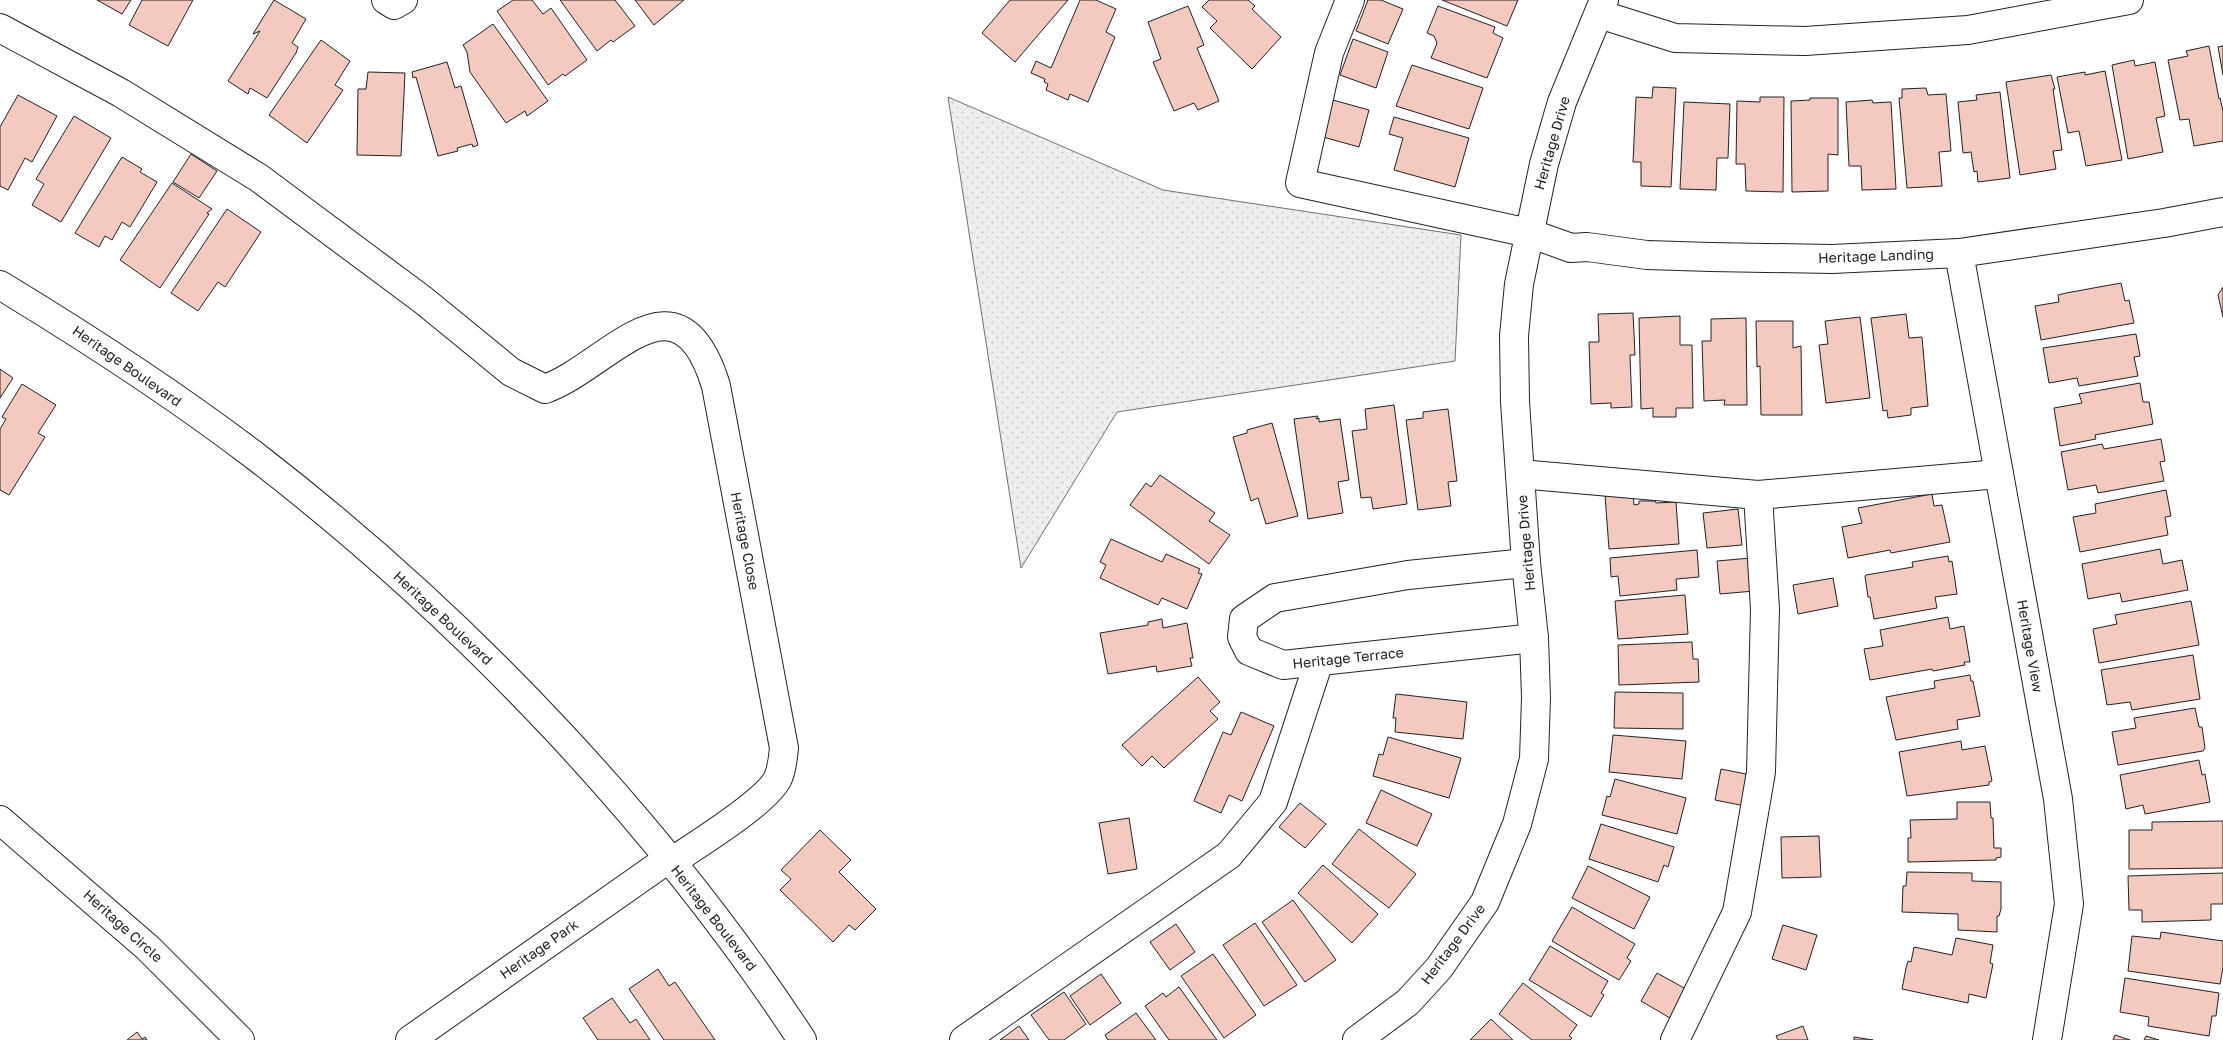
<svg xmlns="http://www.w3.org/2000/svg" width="2223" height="1040" viewBox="0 0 2223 1040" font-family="'Golos Text',sans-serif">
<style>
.park{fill:url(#park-dots);stroke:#6f6f6f}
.building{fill:#f3c9c0;stroke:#222}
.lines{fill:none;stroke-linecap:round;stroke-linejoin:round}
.minor-casing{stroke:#222;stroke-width:30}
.minor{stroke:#fff;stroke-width:28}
.labels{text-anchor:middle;stroke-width:4;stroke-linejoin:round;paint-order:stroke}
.street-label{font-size:14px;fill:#222;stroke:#fff}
</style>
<defs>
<pattern id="park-dots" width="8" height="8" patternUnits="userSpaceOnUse" patternTransform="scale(1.25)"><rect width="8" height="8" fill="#eee"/><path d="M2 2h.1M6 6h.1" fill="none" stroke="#ccc" stroke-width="1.8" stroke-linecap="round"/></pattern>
</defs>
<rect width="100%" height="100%" fill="#fff"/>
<polygon class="park" points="948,97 1163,190 1461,235 1455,361 1117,412 1021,568"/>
<g class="building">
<polygon points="97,0 131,0 122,14"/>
<polygon points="142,0 193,0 168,46 129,25"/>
<polygon points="274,0 306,19 292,43 298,47 296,53 267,98 250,88 248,94 228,81 260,31 253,34"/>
<polygon points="513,0 532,0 543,14 551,8 587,60 565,76 563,74 548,85 497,11"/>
<polygon points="560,0 615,0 635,26 613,42 611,40 597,51"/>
<polygon points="635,0 684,0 654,25"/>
<polygon points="1010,0 1068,0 1015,62 982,33"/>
<polygon points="1080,0 1096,0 1116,9 1106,32 1115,37 1088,102 1070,94 1068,100 1046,90 1048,84 1044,82 1045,79 1031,73 1036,61 1051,68"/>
<polygon points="1209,0 1248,0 1255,6 1252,9 1281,37 1252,69 1210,28 1217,21 1202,7"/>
<polygon points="1368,0 1381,0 1403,9 1388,44 1356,31"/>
<polygon points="1442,0 1518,0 1507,26"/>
<polygon points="1188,6 1204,45 1197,48 1219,101 1198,110 1194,103 1174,111 1153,62 1161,59 1148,22"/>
<polygon points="1438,6 1495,27 1493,33 1503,38 1487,78 1431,58 1437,43 1434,36 1427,33"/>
<polygon points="493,24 548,101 527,116 525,111 506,123 470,72 467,52 463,45"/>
<polygon points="1353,39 1388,52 1376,88 1340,75"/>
<polygon points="321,40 350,61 335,85 343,90 307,143 269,115"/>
<polygon points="2209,46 2219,99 2220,98 2223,111 2223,141 2194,146 2189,119 2180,120 2168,60 2188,56 2186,51"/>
<polygon points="2223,46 2223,75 2218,47"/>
<polygon points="2134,60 2135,66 2155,62 2165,116 2156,118 2163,152 2128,159 2112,65"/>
<polygon points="447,62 455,88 461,86 478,145 473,147 472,144 457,148 458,151 438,156 416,77 413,78 412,72"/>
<polygon points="1412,65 1483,88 1469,129 1396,106"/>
<polygon points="2105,71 2122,160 2086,166 2079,131 2068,133 2057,77 2085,72 2085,75"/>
<polygon points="368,72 405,73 401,156 357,155 358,89 366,89"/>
<polygon points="2051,75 2055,89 2053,89 2062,150 2053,151 2056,169 2020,175 2006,82"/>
<polygon points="1653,87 1676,88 1671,187 1641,186 1641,162 1633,162 1636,97 1652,98"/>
<polygon points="1926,88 1928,95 1946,94 1951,151 1939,152 1942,186 1907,188 1899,98 1902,98 1902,89"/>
<polygon points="2000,92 2010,178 1978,182 1977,171 1974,172 1971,152 1963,153 1958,102 1977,100 1976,95"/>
<polygon points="18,95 57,116 32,162 25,158 8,190 0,186 0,127"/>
<polygon points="1760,97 1784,97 1783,192 1746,191 1745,164 1736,164 1737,101 1760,102"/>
<polygon points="1810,98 1838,98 1838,155 1828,154 1828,191 1792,192 1791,101 1810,100"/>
<polygon points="1333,100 1369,110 1359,147 1323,137"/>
<polygon points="1872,100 1873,103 1891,102 1896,189 1862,190 1861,166 1849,166 1846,102"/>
<polygon points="1684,102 1730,104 1728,158 1717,158 1716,190 1680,189"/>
<polygon points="74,116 111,138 61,222 32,205 44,184 36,179"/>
<polygon points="1394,117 1469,138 1455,187 1394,170 1403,138 1389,134"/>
<polygon points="191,154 217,171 199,198 173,182"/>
<polygon points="122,157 142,169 140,172 157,182 130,227 122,222 112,240 105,236 99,247 75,233"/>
<polygon points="172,183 212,209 207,213 209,214 160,288 120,260"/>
<polygon points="227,209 261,232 225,287 218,282 198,311 171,293"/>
<polygon points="2121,283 2125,301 2129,300 2134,323 2041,340 2035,306 2059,302 2058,295 2066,293"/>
<polygon points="2223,287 2223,317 2218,295"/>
<polygon points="1633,313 1635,355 1630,355 1632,407 1611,408 1611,403 1591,404 1589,342 1599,342 1598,314"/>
<polygon points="1906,314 1909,338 1922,337 1928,406 1911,408 1911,415 1888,418 1887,410 1883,411 1871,318"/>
<polygon points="1680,316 1680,345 1692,345 1693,408 1676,408 1676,417 1653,417 1653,408 1641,409 1639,318"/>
<polygon points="1860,317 1870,398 1826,403 1819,345 1828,344 1825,321"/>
<polygon points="1746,318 1747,405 1724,405 1725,400 1704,401 1702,341 1711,341 1711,319"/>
<polygon points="1756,321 1793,321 1793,348 1801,346 1802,415 1761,415 1760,366 1757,367"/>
<polygon points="2136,334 2140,356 2134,357 2138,376 2079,386 2077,378 2049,383 2043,348"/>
<polygon points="0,369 13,378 0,398"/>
<polygon points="2140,383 2143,402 2149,402 2153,424 2095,435 2096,439 2060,446 2054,408 2082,403 2079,394"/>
<polygon points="22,384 56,405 38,433 45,437 9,495 0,490 0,429 6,419 2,417"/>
<polygon points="1394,405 1407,504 1373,509 1371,497 1361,498 1352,431 1367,429 1365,409"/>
<polygon points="1448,409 1457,481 1448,482 1451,506 1418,510 1406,420 1423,418 1423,412"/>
<polygon points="1318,416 1316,419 1319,418 1319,422 1340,419 1349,480 1338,482 1343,513 1308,519 1294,419"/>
<polygon points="1272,423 1298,516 1266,524 1258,498 1251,501 1233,437 1247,433 1247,430"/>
<polygon points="2161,439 2165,461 2160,462 2164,481 2098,493 2096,485 2068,490 2061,452 2102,444 2104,449"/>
<polygon points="1160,475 1215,513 1209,521 1230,535 1209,564 1130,505 1146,483 1151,487"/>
<polygon points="2166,490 2171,516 2165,517 2168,535 2080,552 2073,517 2096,513 2095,504"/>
<polygon points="1633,493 1634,505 1639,504 1639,501 1655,501 1656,503 1676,502 1679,544 1609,549 1605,495"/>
<polygon points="1932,494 1934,506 1942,505 1950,542 1891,553 1890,550 1848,558 1842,527 1862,523 1858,508"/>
<polygon points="1738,509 1742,545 1707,548 1703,513"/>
<polygon points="1111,539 1162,562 1166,554 1200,569 1198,573 1202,574 1187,609 1162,598 1158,605 1100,578 1106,565 1100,562"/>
<polygon points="2160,549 2163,564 2182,560 2188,590 2122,602 2120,593 2088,599 2082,564"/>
<polygon points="1697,550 1699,577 1676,579 1677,590 1620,596 1618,576 1611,577 1610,558"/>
<polygon points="1948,556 1949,562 1952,561 1957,594 1935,597 1937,608 1874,619 1870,597 1868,597 1865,576 1866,575 1913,567 1912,562"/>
<polygon points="1751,558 1754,591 1720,594 1717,561"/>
<polygon points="1833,578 1838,606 1798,614 1793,585"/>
<polygon points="1685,595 1688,634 1618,639 1615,601"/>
<polygon points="2191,601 2199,645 2099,663 2093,629 2117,624 2115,615"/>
<polygon points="1948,617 1950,629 1964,626 1970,662 1964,662 1965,665 1933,671 1932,669 1870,680 1864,649 1883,646 1880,630"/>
<polygon points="1162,619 1163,628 1187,623 1193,658 1190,658 1192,666 1157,672 1156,666 1108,674 1100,633 1148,625 1148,622"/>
<polygon points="1692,642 1693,659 1698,659 1699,682 1619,685 1618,645"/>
<polygon points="2193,655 2200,699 2132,710 2130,702 2107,705 2101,670"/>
<polygon points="1970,675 1971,681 1973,681 1980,716 1957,720 1958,729 1896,740 1886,697 1935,688 1934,681"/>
<polygon points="1198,677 1220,702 1210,711 1218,719 1164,768 1152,756 1142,766 1122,745"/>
<polygon points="1615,692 1683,693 1683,729 1614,728"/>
<polygon points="1396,694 1467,702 1463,739 1395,732 1396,718 1393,718"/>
<polygon points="2195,708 2199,727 2202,727 2205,748 2203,751 2118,765 2112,732 2136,728 2134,718"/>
<polygon points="1241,712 1274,726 1242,801 1229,795 1221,813 1194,801 1223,732 1231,735"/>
<polygon points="1613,735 1686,741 1682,779 1609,772"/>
<polygon points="1388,737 1461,758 1449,798 1373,776 1379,754 1383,755"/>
<polygon points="1961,741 1962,750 1985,746 1992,781 1989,782 1989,785 1907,796 1899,752"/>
<polygon points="2199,760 2202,775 2205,774 2210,802 2145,814 2143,805 2126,809 2120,775"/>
<polygon points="1721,769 1751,775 1745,806 1715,800"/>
<polygon points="1615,779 1686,798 1677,834 1602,815 1607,796 1610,797"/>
<polygon points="1381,790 1432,814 1417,846 1366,823"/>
<polygon points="1957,802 1990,802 1991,818 1993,818 1994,848 2001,848 2001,857 1996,858 1996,860 1908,862 1908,838 1911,838 1910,820 1957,819"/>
<polygon points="1300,803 1326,824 1305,848 1279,827"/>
<polygon points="1129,818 1137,869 1108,874 1099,823"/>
<polygon points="2223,821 2223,868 2129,869 2129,830 2152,830 2152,822"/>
<polygon points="1601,824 1674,847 1668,867 1664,865 1658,882 1589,859"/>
<polygon points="1359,829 1416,874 1389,908 1332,864"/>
<polygon points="820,830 851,860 839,872 876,909 855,930 849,925 833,942 780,890 791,879 781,870"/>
<polygon points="1819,836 1821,877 1782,878 1781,837"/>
<polygon points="1323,865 1378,914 1352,943 1298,893"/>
<polygon points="1588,866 1650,897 1634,929 1572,898"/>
<polygon points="1907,872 1972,873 1972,881 2001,882 2001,909 1999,916 1997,916 1997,932 1958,930 1958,914 1902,912 1903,886 1906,886"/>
<polygon points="2223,873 2223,904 2211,904 2211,920 2142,922 2142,910 2129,910 2128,876"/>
<polygon points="1293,900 1336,960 1305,982 1262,922"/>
<polygon points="1572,907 1635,944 1627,958 1631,961 1619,980 1552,941"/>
<polygon points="1255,923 1297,985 1264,1006 1223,945"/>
<polygon points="1176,924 1195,952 1170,970 1150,942"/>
<polygon points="1783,925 1817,935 1806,970 1772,959"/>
<polygon points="2161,932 2223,941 2223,968 2220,984 2128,971 2132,936 2160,939"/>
<polygon points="1956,938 1993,945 1990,963 1993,964 1986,998 1969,994 1968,1003 1902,989 1906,968 1908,961 1911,962 1914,947 1952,955"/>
<polygon points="1550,946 1608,981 1601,993 1604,995 1591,1017 1529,980"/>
<polygon points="1213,954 1256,1015 1224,1038 1181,976"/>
<polygon points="658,969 669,986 675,982 715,1040 664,1040 629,989"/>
<polygon points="1657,973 1686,989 1670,1018 1641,1001"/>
<polygon points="1101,974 1121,1003 1090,1025 1070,996"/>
<polygon points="2125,978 2219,993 2216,1016 2212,1016 2209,1036 2148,1026 2149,1017 2120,1012"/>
<polygon points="1523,983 1577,1025 1569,1036 1572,1038 1570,1040 1532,1040 1499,1014"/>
<polygon points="1179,987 1217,1040 1169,1040 1145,1006 1163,993 1166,997"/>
<polygon points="1064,992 1086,1024 1064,1040 1049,1040 1031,1015"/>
<polygon points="612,998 630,1023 636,1019 650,1040 598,1040 583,1018"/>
<polygon points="1136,1013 1156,1040 1108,1040 1105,1035"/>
<polygon points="1491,1019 1513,1040 1470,1040"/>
<polygon points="1019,1026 1029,1040 1000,1040"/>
<polygon points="1803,1026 1808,1040 1778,1040 1776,1036"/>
<polygon points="137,1032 142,1039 145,1037 147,1040 127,1040"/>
<polygon points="2115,1035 2130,1040 2113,1040"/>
<polygon points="2146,1036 2159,1040 2144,1040"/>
<polygon points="1854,1037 1873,1040 1854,1040"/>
</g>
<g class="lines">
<defs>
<g id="minor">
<polyline points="386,0 394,5 403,0"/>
<polyline points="1350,0 1329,53 1300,183 1529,233 1571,248 1587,247 1647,255 1711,257 1832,259 1959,253 2164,223 2223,212"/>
<polyline points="1599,14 1675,38 1805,41 1968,30 2129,0"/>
<path d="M0,28L121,93L259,178L423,300L511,372L545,389C609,366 678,262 716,386L784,748C783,758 782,769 778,778C767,802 695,846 671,862"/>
<polyline points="1959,253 2058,799 2069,904 2047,1040"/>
<path d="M0,285C89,339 177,396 259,459C466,619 659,822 802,1040"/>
<polyline points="1520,474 1758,495"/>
<polyline points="1526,563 1408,575 1275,598 1244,619 1242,637 1249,651 1283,665 1534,638"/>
<polyline points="0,820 148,948 240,1040"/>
<polyline points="410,1040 668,859"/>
<polyline points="964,1040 1229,855 1273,802 1319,661"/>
<polyline points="1357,1040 1408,1002 1439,968 1485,902 1517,824 1534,759 1536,698 1534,638 1526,563 1515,402 1514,336 1519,284 1544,164 1562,102 1604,0"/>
<polyline points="1675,1040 1737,912 1761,772 1765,609 1758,495 1999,474"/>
</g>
</defs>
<use href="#minor" class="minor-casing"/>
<use href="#minor" class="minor"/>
</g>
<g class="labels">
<g class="street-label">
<text transform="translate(1552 143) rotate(-74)" y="5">Heritage Drive</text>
<text transform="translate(1876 256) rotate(-2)" y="5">Heritage Landing</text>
<text transform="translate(127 366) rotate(35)" y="5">Heritage Boulevard</text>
<text transform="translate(745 541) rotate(79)" y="5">Heritage Close</text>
<text transform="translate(1526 543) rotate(-95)" y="5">Heritage Drive</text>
<text transform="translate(443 618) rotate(43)" y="5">Heritage Boulevard</text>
<text transform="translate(2030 646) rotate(80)" y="5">Heritage View</text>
<text transform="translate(1348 658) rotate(-6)" y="5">Heritage Terrace</text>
<text transform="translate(714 918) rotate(52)" y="5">Heritage Boulevard</text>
<text transform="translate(123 926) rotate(42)" y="5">Heritage Circle</text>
<text transform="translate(1453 944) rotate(-53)" y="5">Heritage Drive</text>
<text transform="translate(539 949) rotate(-35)" y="5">Heritage Park</text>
</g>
</g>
</svg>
